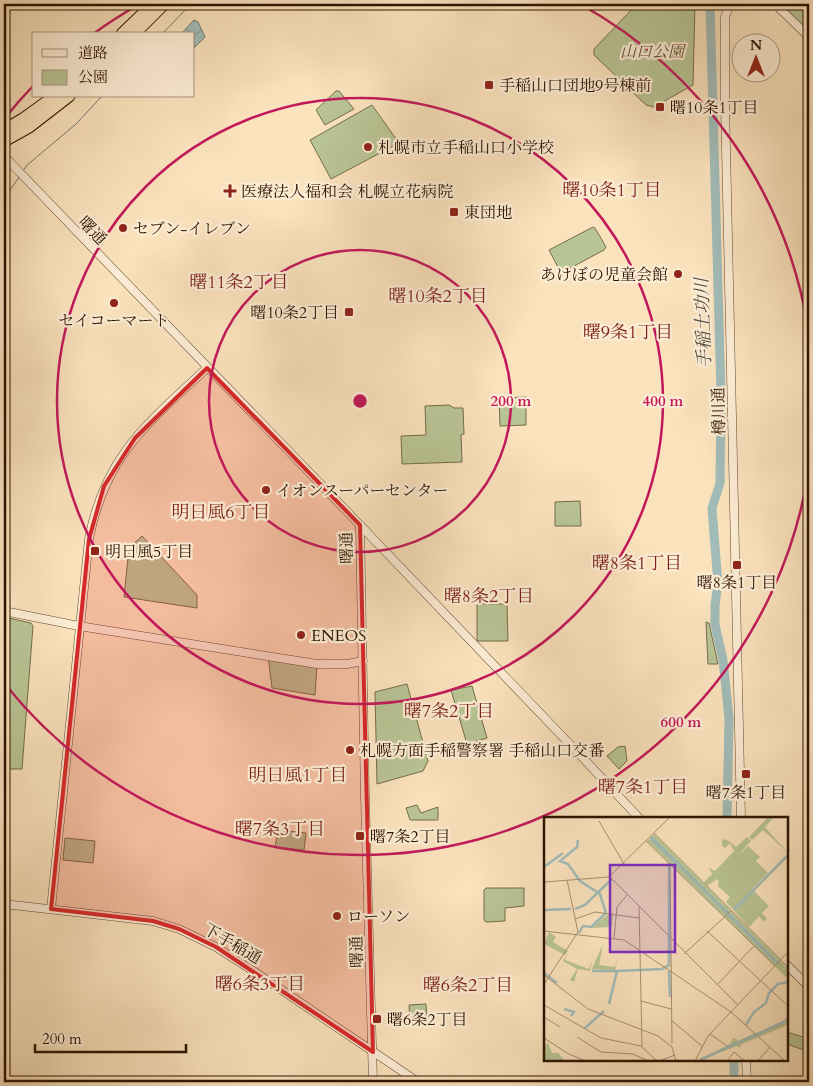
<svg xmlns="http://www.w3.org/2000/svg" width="813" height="1086" viewBox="0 0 813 1086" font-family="Cardo,'Noto Serif JP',serif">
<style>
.park{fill:#b9c495;stroke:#746c4a}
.water{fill:url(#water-waves);stroke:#73786f}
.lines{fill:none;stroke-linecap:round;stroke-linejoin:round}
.stream{stroke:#73786f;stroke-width:1}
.river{stroke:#a1bcb9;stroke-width:9}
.minor-casing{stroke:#61472f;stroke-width:9}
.highway-casing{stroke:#2e1300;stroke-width:13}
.minor{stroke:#fcecd4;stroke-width:8}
.highway{stroke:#fae2bd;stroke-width:11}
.marked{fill:#d62828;fill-opacity:0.2;stroke:#d62828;stroke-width:4;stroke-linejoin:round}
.ring{fill:none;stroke:#c2185b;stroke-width:2.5}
.poi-dot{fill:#8f2418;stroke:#fcecd4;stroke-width:2}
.labels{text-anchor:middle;stroke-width:4.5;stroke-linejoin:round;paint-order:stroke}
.park-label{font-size:16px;font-style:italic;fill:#5f5134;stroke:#fcecd4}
.poi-label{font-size:16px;fill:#2e1300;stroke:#fcecd4;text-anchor:start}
.street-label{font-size:16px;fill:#2e1300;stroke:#fcecd4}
.neighbourhood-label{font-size:18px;fill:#7a1f14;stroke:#fcecd4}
.water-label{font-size:18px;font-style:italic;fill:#564e41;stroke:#fcecd4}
.inset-river{fill:none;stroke:#a1bcb9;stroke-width:2.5}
.inset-road{fill:none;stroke:#a88f71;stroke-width:1}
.view{fill:#7b2cbf;fill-opacity:0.15;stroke:#7b2cbf;stroke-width:2.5}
.inset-edge{fill:none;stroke:#2e1300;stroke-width:2.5}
.centre{fill:#c2185b;stroke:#fcecd4;stroke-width:2.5}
.ring-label{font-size:15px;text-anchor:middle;font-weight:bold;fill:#c2185b;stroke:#fcecd4;stroke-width:4.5;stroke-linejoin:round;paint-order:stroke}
</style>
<defs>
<pattern id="water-waves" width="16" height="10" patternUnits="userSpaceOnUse" patternTransform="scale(1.25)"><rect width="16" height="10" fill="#a1bcb9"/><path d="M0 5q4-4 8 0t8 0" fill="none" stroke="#8ba19d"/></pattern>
</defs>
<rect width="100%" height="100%" fill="#fae2bd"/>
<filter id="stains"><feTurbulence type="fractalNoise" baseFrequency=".004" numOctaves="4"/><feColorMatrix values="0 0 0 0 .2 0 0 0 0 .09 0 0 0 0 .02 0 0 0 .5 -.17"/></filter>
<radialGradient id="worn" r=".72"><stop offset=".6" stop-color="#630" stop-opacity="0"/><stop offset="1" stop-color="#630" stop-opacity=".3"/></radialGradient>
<g class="park">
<polygon points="637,4 695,4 693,85 654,107 646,105 594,55 594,49"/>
<polygon points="780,4 809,4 809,33"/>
<polygon points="336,91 339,91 354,109 325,125 316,110"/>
<polygon points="372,105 399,143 331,179 310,140"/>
<polygon points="593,227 595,228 606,247 604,250 561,273 549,250"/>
<polygon points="526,397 526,425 500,426 499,398"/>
<polygon points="449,405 454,408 463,408 464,434 461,435 462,462 402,464 401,436 426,435 425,406"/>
<polygon points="580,501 581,526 555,526 555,502"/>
<polygon points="142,536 197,595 197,608 124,597 129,548"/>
<polygon points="479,604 507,604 508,641 477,641 477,605"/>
<polygon points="4,617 31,623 33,626 22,769 4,769"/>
<polygon points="706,622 709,623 718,664 708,664"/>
<polygon points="268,656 317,664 315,695 272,688"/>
<polygon points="407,684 428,761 423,771 377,784 375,692"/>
<polygon points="472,686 487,738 467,744 451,690"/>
<polygon points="625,746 627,761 619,769 607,756 618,747"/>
<polygon points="417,805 421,813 438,807 438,820 410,820 406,808"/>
<polygon points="278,830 306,833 304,850 275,847"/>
<polygon points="65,838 95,841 93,863 63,860"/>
<polygon points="486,888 524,888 524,906 505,908 505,921 486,922 484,920 484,890"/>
<polygon points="426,1004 427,1022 410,1023 409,1005"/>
<polygon points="787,1032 809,1039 809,1052 787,1044"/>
</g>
<polygon class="water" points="194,20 198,22 205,37 194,48 194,34 181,34"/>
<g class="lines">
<g class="stream">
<polyline points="162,34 191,4"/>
<polyline points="23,171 26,166 76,124 102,96"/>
<polyline points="4,198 20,176"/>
</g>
<g class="river">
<polyline points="710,4 721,393 720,483 712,508 718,584 715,605 715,625 723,660 729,718 727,818"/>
<polyline points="734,1060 734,1082"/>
</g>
<defs>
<g id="minor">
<polyline points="730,4 725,17 725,104 741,818"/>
<polyline points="775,4 809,37"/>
<polyline points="4,156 360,525 583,758 639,818"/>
<polyline points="360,525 365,797 373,1082"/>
<polyline points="4,611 79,626 317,664 347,664 363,661"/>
<polyline points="4,904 153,921 179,929 216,947 258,974 418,1082"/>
<path d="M51,909L89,539C105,455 148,423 207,368"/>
<polyline points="787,965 809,987"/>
<polyline points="746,1060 747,1082"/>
</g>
<g id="highway">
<polyline points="122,34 153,4"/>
<polyline points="134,34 164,4"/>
<polyline points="4,130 23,119 55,96"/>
<polyline points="4,141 29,127 69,96"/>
</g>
</defs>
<use href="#minor" class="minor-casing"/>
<use href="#highway" class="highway-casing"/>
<use href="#minor" class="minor"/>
<use href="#highway" class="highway"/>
</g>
<path class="marked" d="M207,368L360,525L373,1052L216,947L179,929L153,921L51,909L89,539L104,486L135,438Z"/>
<g class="ring">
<circle cx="360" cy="401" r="151"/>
<circle cx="360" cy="401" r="303"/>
<path d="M809 468A454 454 0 0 1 5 684M5 118A454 454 0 0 1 33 86M93 34A454 454 0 0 1 140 4M580 4A454 454 0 0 1 809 334"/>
</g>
<g class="poi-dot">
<rect x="484" y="80" width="10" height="10" rx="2.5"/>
<rect x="655" y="102" width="10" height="10" rx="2.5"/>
<circle cx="368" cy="147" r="5"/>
<path d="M227.5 183.5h5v5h5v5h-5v5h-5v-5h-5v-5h5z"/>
<rect x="449" y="207" width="10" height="10" rx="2.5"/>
<circle cx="123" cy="228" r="5"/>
<circle cx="678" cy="274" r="5"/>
<circle cx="114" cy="303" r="5"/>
<rect x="344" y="307" width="10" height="10" rx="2.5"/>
<circle cx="266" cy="490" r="5"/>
<rect x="90" y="546" width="10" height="10" rx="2.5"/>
<rect x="732" y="560" width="10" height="10" rx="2.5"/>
<circle cx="301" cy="635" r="5"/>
<circle cx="350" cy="750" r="5"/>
<rect x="741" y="769" width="10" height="10" rx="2.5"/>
<rect x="355" y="831" width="10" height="10" rx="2.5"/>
<circle cx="337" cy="916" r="5"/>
<rect x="372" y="1014" width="10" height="10" rx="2.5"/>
</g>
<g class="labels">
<g class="park-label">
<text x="652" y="57">山口公園</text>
</g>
<g class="poi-label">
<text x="499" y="91">手稲山口団地9号棟前</text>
<text x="670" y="113">曙10条1丁目</text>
<text x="378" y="153">札幌市立手稲山口小学校</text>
<text x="241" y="197">医療法人福和会 札幌立花病院</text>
<text x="464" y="218">東団地</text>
<text x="133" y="234">セブン-イレブン</text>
<text x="668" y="280" text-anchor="end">あけぼの児童会館</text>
<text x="339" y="318" text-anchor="end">曙10条2丁目</text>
<text x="114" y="326" text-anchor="middle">セイコーマート</text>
<text x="276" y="496">イオンスーパーセンター</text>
<text x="105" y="557">明日風5丁目</text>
<text x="737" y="588" text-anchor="middle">曙8条1丁目</text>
<text x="311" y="641">ENEOS</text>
<text x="360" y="756">札幌方面手稲警察署 手稲山口交番</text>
<text x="746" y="798" text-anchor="middle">曙7条1丁目</text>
<text x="370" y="842">曙7条2丁目</text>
<text x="347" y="922">ローソン</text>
<text x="387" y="1025">曙6条2丁目</text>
</g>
<g class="street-label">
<text transform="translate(93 230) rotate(46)" y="6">曙通</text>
<text transform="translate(718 411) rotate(-91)" y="6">樽川通</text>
<text transform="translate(346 548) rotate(-92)" y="6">曙通</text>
<text transform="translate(233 943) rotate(30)" y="6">下手稲通</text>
<text transform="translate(356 952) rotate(-92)" y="6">曙通</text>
</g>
<g class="neighbourhood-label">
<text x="612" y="196">曙10条1丁目</text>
<text x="239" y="288">曙11条2丁目</text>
<text x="438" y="302">曙10条2丁目</text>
<text x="628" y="338">曙9条1丁目</text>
<text x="221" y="518">明日風6丁目</text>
<text x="637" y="569">曙8条1丁目</text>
<text x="489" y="602">曙8条2丁目</text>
<text x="449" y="717">曙7条2丁目</text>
<text x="298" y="781">明日風1丁目</text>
<text x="643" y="793">曙7条1丁目</text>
<text x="280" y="835">曙7条3丁目</text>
<text x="260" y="990">曙6条3丁目</text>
<text x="468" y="991">曙6条2丁目</text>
</g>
<g class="water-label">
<text transform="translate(703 323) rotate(-92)" y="6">手稲土功川</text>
</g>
</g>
<g transform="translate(544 817)">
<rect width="244" height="244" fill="#fae2bd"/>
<path d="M224,0H230L221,10L244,36L219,13L208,23L205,20ZM203,20L207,24L197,35L187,81L174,69L176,65L173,62L163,69L160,65L168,57L165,51L171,54L190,34L186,26L181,31L178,29V22L185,24L192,30ZM59,127L55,148L71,150L75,136L71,153L48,152ZM4,226L8,236H14L21,244H0V229Z" fill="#b9c495"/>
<path d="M110,17L244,151V162L103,24ZM204,29L216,40L212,44L224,56L208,72L225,89L218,96L223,102L220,105L215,99L205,110L182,85L186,80L174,69L175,58ZM65,97L69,98L68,110L46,111ZM5,115L12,120L9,125L24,134L21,138L0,127ZM24,135L21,143L45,152L48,144L46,154L34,152L30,165L26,163L33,152L19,144ZM244,199V207L239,210L198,227L195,231L193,229L155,243L186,227L189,221L194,223L188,226L237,206Z" fill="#b9c495"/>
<path d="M108,19L234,144L232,147L114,30L106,22Z" fill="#a1bcb9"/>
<path class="inset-river" d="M34,23L33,30L16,44L24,47L36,64L56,77L62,96L47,110L39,109L35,116M0,50L19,36M31,92L41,88L68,62M0,93L27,92M190,93L244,38M48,154H73M125,154L126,180M0,156L13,166M65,187L73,154L118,152L125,148V46M20,192L30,195L27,199M202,208L210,195L222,186L225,176L234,167L244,165M41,211L60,194M156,243L244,203"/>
<path class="inset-road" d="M55,4L80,47M110,16L244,150M102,24L231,149M126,46L128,226M65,59L194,188M0,65L65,60L126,0M95,90L98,229M31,102L51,95L95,101M0,114L80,123L187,195M163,114L244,189M70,121L73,90L83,78M140,137L187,94M0,158L44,192L114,219L128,230L132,244M0,167L34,115L23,63M173,168L210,129M97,184L127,192M0,188L57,221L97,229L113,244M187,195L241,244M0,200L16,210M127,203L159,230M166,217L183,229M33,220L57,235L89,237L104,244M0,221L23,236L41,244M115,244L131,238M151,244L164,219L244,135M183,244L190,235L201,244M214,244L226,230"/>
<path class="view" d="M66,48H131V135H66Z"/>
<rect width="244" height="244" class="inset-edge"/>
</g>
<circle cx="360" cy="401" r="8" class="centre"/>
<g class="ring-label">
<text x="511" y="406">200 m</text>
<text x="663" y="406">400 m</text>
<text x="681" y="727">600 m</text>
</g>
<rect width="813" height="1086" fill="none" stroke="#fae2bd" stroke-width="20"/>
<rect x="5" y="5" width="803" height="1076" fill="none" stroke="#2e1300" stroke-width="2.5"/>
<rect x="10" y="10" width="793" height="1066" fill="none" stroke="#2e1300"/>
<rect x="32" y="32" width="162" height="65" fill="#fcecd4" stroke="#aa957f"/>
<rect x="42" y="49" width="25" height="8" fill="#fcecd4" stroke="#aa957f"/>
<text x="78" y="58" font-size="15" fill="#2e1300">道路</text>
<rect x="42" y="70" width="25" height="15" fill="#b9c495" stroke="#aa957f"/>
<text x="78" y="82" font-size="15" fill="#2e1300">公園</text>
<g transform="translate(756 58)"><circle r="24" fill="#fcecd4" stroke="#aa957f"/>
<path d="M0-4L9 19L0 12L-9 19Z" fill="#8f2418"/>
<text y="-8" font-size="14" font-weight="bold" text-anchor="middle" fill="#2e1300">N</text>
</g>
<path d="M35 1044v8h151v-8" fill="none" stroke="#2e1300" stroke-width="2.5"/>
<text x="42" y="1044" font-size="15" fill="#2e1300" stroke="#fcecd4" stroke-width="4" paint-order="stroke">200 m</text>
<rect width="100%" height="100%" filter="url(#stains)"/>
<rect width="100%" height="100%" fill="url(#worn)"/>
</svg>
